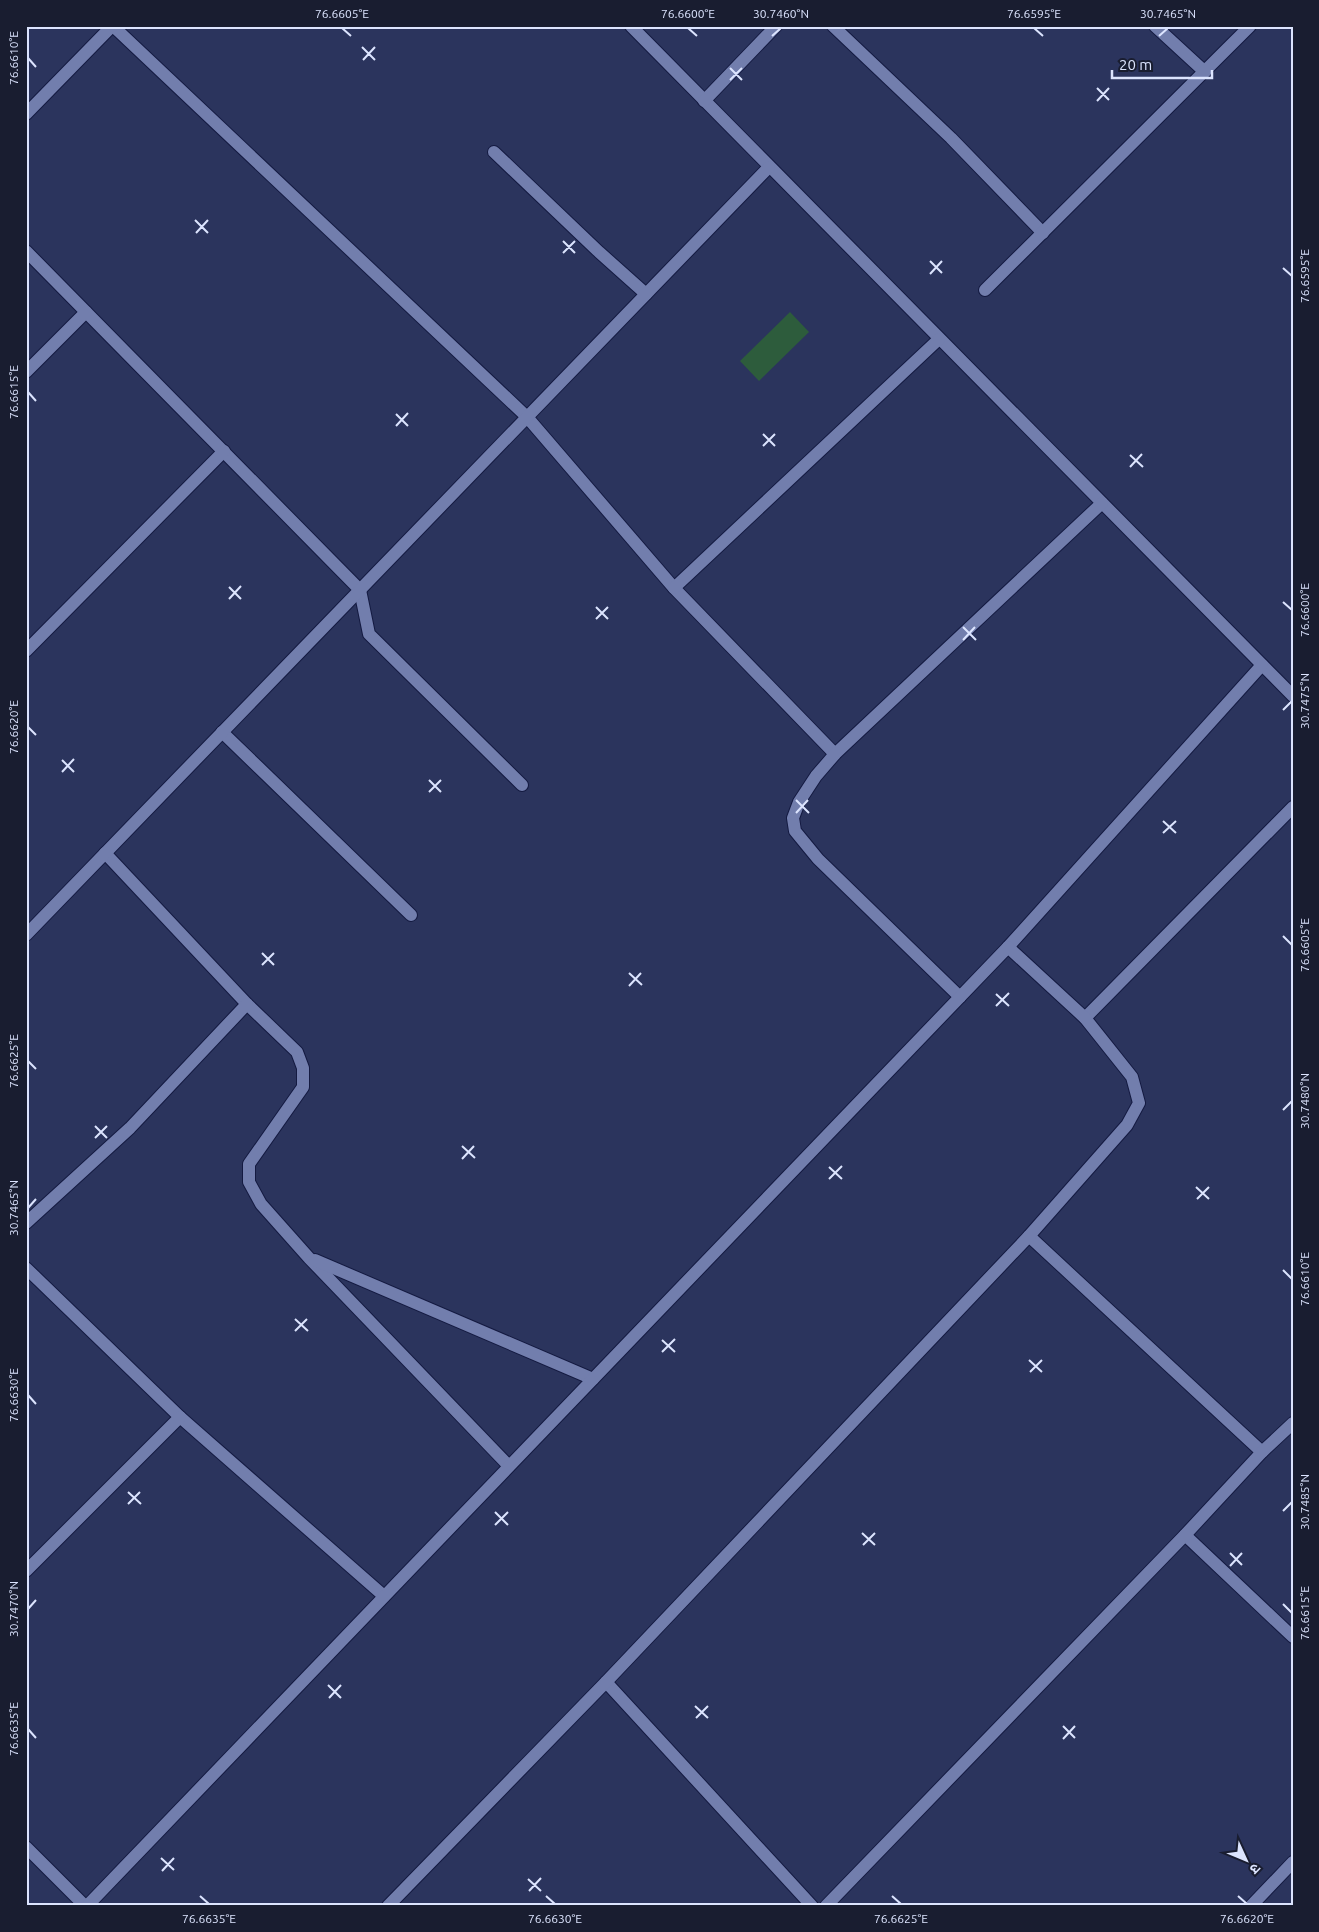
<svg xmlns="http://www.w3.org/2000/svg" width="1319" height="1932" viewBox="0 0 1319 1932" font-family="Ubuntu,'Noto Sans Devanagari',sans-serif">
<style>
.building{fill:#2d5c3c}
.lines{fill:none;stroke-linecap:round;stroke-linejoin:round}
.street-casing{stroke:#141a41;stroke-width:14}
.secondary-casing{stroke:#141a41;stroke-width:14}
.street{stroke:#727ead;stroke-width:12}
.secondary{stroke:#727ead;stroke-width:12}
.ticks{fill:none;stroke:#dce4fe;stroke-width:2}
.neatline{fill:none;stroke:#dce4fe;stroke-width:2}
.ticks-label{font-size:12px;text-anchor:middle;fill:#dce4fe}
</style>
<rect width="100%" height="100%" fill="#2b345d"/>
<polygon class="building" points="790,312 809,332 759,381 740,361"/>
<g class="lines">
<defs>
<g id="street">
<polyline points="113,26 527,417 674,588 835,754"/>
<polyline points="631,26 1293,696"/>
<polyline points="833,26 951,138 1043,233"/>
<polyline points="1155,26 1205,72"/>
<polyline points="704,101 776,26"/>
<polyline points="26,114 112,26"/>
<polyline points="494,152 599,252 646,294"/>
<polyline points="26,251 360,590 369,634 522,785"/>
<polyline points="985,290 1250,26"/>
<polyline points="26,372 86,312"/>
<polyline points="674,588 939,339"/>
<polyline points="26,651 224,451"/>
<polyline points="222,732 411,915"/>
<polyline points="105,853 247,1004 297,1052 303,1068 303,1087 249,1164 249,1182 261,1204 309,1258 509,1466"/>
<polyline points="26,935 769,167"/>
<polyline points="1008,947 1262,665"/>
<polyline points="960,997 818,859 795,831 793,818 799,802 816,776 835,754 1102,503"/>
<polyline points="1085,1018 1293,807"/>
<polyline points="26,1223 130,1128 247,1004"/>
<polyline points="1029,1236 1262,1452"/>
<polyline points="315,1260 593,1379"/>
<polyline points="26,1268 180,1417 384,1596"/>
<polyline points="1185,1535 1293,1637"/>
<polyline points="26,1571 180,1417"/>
<polyline points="606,1682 812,1906"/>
<polyline points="26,1847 85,1906"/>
<polyline points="87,1906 1008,947 1085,1018 1132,1077 1139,1103 1127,1125 1029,1236 606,1682 388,1906"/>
<polyline points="1251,1906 1293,1862"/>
</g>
<polyline id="secondary" points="826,1906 1185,1535 1262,1452 1293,1423"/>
</defs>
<use href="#street" class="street-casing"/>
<use href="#secondary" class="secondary-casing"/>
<use href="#street" class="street"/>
<use href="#secondary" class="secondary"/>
</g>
<path class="ticks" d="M342,28L351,36M688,28L697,36M1034,28L1043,36M772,36L781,28M1159,36L1168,28M362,47L375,60M28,58L36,67M363,60L375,47M730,68L742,80M730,80L742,68M1097,88L1109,100M1097,101L1109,88M195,220L208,233M196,233L208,220M563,241L575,253M563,253L575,241M930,261L942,273M1283,268L1292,276M930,274L942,261M28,392L36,401M396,414L408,426M396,426L408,413M763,434L775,446M763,446L775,434M1130,455L1143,467M1130,467L1142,454M229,587L241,599M229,599L241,586M1283,602L1292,610M596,607L608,619M596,619L608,607M963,627L976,640M963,640L975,627M1283,710L1292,701M28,727L36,735M62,760L74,772M62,772L74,759M429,780L441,792M429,792L441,780M796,800L809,813M796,813L808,800M1163,821L1176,833M1163,833L1176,821M1283,936L1292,945M262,953L274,965M262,965L274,953M629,973L642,985M629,986L641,973M996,994L1009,1006M996,1006L1009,993M28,1061L36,1069M1283,1110L1292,1101M95,1126L107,1138M95,1138L107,1126M462,1146L475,1158M462,1159L474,1146M829,1167L842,1179M829,1179L842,1166M1196,1187L1209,1199M1197,1199L1209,1187M28,1208L36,1199M1283,1270L1292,1279M295,1319L308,1331M295,1331L307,1319M662,1340L675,1352M662,1352L675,1339M1029,1360L1042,1372M1030,1372L1042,1360M28,1395L36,1404M128,1492L141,1504M128,1504L140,1492M1283,1511L1292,1502M495,1512L508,1525M495,1525L508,1512M862,1533L875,1545M863,1545L875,1533M1230,1553L1242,1565M1230,1566L1242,1553M1283,1604L1292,1613M28,1609L36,1600M328,1685L341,1698M329,1698L341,1685M695,1706L708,1718M696,1718L708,1706M1063,1726L1075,1738M28,1729L36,1738M1063,1739L1075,1726M161,1858L174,1870M162,1871L174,1858M528,1879L541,1891M529,1891L541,1878M200,1896L209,1904M546,1896L555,1904M892,1896L901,1904M1238,1896L1247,1904"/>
<rect width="1319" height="1932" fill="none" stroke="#191d30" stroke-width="55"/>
<g transform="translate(1246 1860) rotate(134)" stroke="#191d30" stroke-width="4" paint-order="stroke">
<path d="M0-4L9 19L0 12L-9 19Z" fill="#dce4fe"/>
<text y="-8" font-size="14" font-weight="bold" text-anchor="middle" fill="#dce4fe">उ</text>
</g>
<path d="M1112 70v8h100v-8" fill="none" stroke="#dce4fe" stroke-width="2.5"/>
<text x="1119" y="70" font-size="15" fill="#dce4fe" stroke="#191d30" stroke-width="4" paint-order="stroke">20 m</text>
<rect x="28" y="28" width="1264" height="1876" class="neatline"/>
<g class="ticks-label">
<text x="342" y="18">76.6605°E</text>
<text x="688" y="18">76.6600°E</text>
<text x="781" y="18">30.7460°N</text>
<text x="1034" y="18">76.6595°E</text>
<text x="1168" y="18">30.7465°N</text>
<text transform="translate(14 58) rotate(-90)" y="4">76.6610°E</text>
<text transform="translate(1305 276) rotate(-90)" y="4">76.6595°E</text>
<text transform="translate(14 392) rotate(-90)" y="4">76.6615°E</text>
<text transform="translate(1305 610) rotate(-90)" y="4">76.6600°E</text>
<text transform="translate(1305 701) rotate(-90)" y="4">30.7475°N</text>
<text transform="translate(14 727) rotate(-90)" y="4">76.6620°E</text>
<text transform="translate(1305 945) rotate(-90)" y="4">76.6605°E</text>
<text transform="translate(14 1061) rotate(-90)" y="4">76.6625°E</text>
<text transform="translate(1305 1101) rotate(-90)" y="4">30.7480°N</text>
<text transform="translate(14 1208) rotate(-90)" y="4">30.7465°N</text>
<text transform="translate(1305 1279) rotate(-90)" y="4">76.6610°E</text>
<text transform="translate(14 1395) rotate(-90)" y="4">76.6630°E</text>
<text transform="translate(1305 1502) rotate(-90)" y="4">30.7485°N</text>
<text transform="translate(14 1609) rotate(-90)" y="4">30.7470°N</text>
<text transform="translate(1305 1613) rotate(-90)" y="4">76.6615°E</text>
<text transform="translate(14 1729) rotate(-90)" y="4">76.6635°E</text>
<text x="209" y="1923">76.6635°E</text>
<text x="555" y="1923">76.6630°E</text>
<text x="901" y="1923">76.6625°E</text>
<text x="1247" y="1923">76.6620°E</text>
</g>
</svg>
